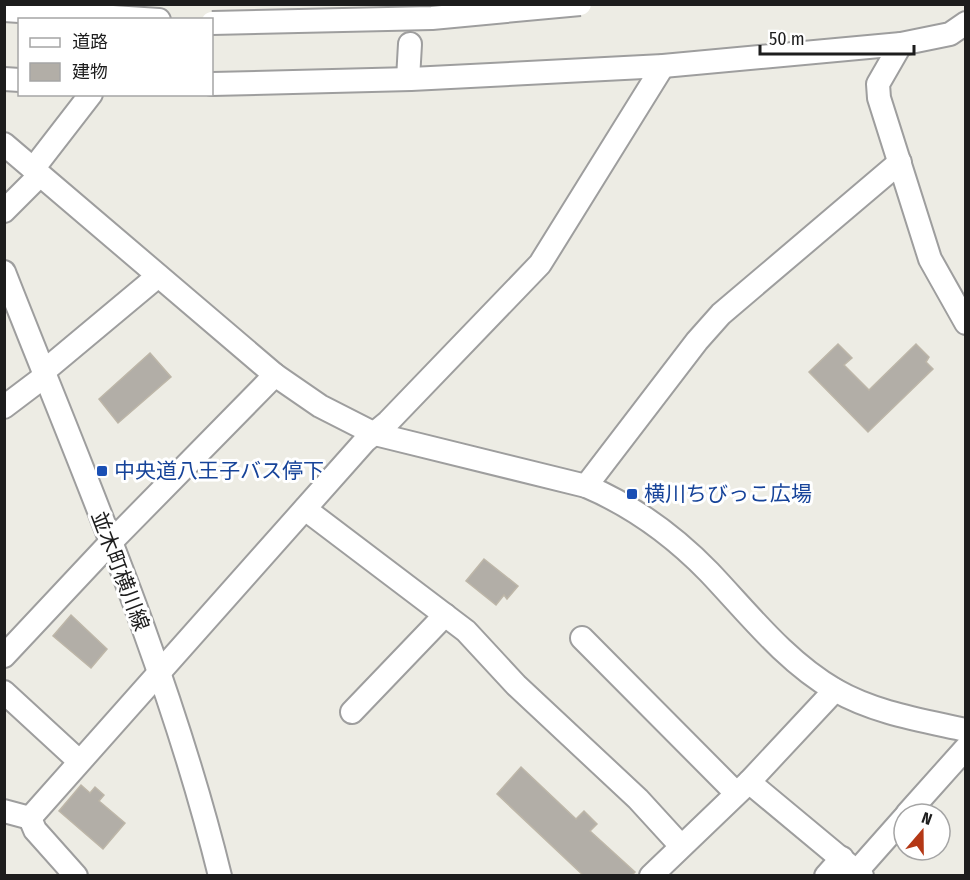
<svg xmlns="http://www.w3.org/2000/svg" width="970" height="880" viewBox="0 0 970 880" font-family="'Fira Sans Condensed','Noto Sans JP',sans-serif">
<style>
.building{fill:#b2aea7;stroke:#bdb6a8;stroke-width:1.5}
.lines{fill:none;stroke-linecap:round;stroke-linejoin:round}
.minor-casing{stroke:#9e9e9e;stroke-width:26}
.minor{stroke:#fff;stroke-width:22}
.minor-bridge-casing{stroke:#9e9e9e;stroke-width:26;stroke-linecap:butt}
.minor-bridge{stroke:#fff;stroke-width:22}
.transit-dot{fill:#1a4fb4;stroke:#fff;stroke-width:2}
.labels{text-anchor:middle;stroke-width:6;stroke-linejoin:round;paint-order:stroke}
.transit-label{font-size:21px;fill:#164399;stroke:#fff;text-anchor:start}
.street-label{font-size:21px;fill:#1d1d1d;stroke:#fff}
</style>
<rect width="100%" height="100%" fill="#edece4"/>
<g class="building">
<polygon points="838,344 852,358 844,365 869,390 916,344 929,357 926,362 933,369 868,432 809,372"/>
<polygon points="150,353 171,377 118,423 99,399"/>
<polygon points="484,559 518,586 507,599 504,595 496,605 466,581"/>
<polygon points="71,615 107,649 91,668 53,636"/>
<polygon points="521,767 576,819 584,811 597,824 590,831 635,872 631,876 584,876 497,794"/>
<polygon points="81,785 90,793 95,787 104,795 99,801 125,823 103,849 59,811"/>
</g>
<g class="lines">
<defs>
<g id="minor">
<polyline points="4,10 159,20"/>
<polyline points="901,44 878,84 879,98 930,259 966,323"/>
<polyline points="4,79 20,80"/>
<polyline points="408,79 410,44"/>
<polyline points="212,84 411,79 663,66 901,44 950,34 966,23"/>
<path d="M4,144L275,375L320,406L375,434L586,486C633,506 673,535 709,572C748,613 785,661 835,690C875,713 921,720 966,730"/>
<polyline points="33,169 91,94"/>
<polyline points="4,211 40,175"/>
<path d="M4,272C82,471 169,668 220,876"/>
<polyline points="43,372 158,276"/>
<polyline points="4,407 45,376"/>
<polyline points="586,486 697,341 721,314 900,162"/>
<polyline points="305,509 466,631 516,685 638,799 681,846"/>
<polyline points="582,638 736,793"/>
<polyline points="4,656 110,543 275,375"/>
<polyline points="4,692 79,761"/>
<polyline points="352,712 445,615"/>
<polyline points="749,782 862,876"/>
<polyline points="4,811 30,818"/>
<polyline points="907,814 966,748"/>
<polyline points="30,818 365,441 388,422 540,264 663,66"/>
<polyline points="30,818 35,830 76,876"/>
<polyline points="857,871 904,818"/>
<polyline points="651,876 749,782 835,690"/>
<polyline points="826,876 842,858"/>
</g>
</defs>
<use href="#minor" class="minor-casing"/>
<use href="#minor" class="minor"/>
<defs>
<polyline id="minor-bridge" points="212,23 432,18 580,4"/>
</defs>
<use href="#minor-bridge" class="minor-bridge-casing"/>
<use href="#minor-bridge" class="minor-bridge"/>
</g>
<g class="transit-dot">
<rect x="96" y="465" width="12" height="12" rx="3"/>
<rect x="626" y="488" width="12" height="12" rx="3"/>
</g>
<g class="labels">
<g class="transit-label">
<text x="114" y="478">中央道八王子バス停下</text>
<text x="644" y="501">横川ちびっこ広場</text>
</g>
<g class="street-label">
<text transform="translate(120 571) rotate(69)" y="7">並木町横川線</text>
</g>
</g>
<rect width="970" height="880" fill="none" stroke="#1d1d1d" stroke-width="12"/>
<rect x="18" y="18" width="195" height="78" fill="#ffffff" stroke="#a5a5a5" stroke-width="1.5"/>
<rect x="30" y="38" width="30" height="9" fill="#ffffff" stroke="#a5a5a5" stroke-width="1.5"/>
<text x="72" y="48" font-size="18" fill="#1d1d1d">道路</text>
<rect x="30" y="63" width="30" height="18" fill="#b2aea7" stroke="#a5a5a5" stroke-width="1.5"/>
<text x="72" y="78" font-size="18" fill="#1d1d1d">建物</text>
<g transform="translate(922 832) rotate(20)"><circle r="28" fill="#ffffff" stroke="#a5a5a5" stroke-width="1.5"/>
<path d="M0-4.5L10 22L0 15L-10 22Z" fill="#b43816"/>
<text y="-9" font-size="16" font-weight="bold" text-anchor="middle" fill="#1d1d1d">N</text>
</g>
<path d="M760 45v9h154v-9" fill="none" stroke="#1d1d1d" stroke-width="3"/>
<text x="769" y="45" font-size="18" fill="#1d1d1d" stroke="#ffffff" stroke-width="4.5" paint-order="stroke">50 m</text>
</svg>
